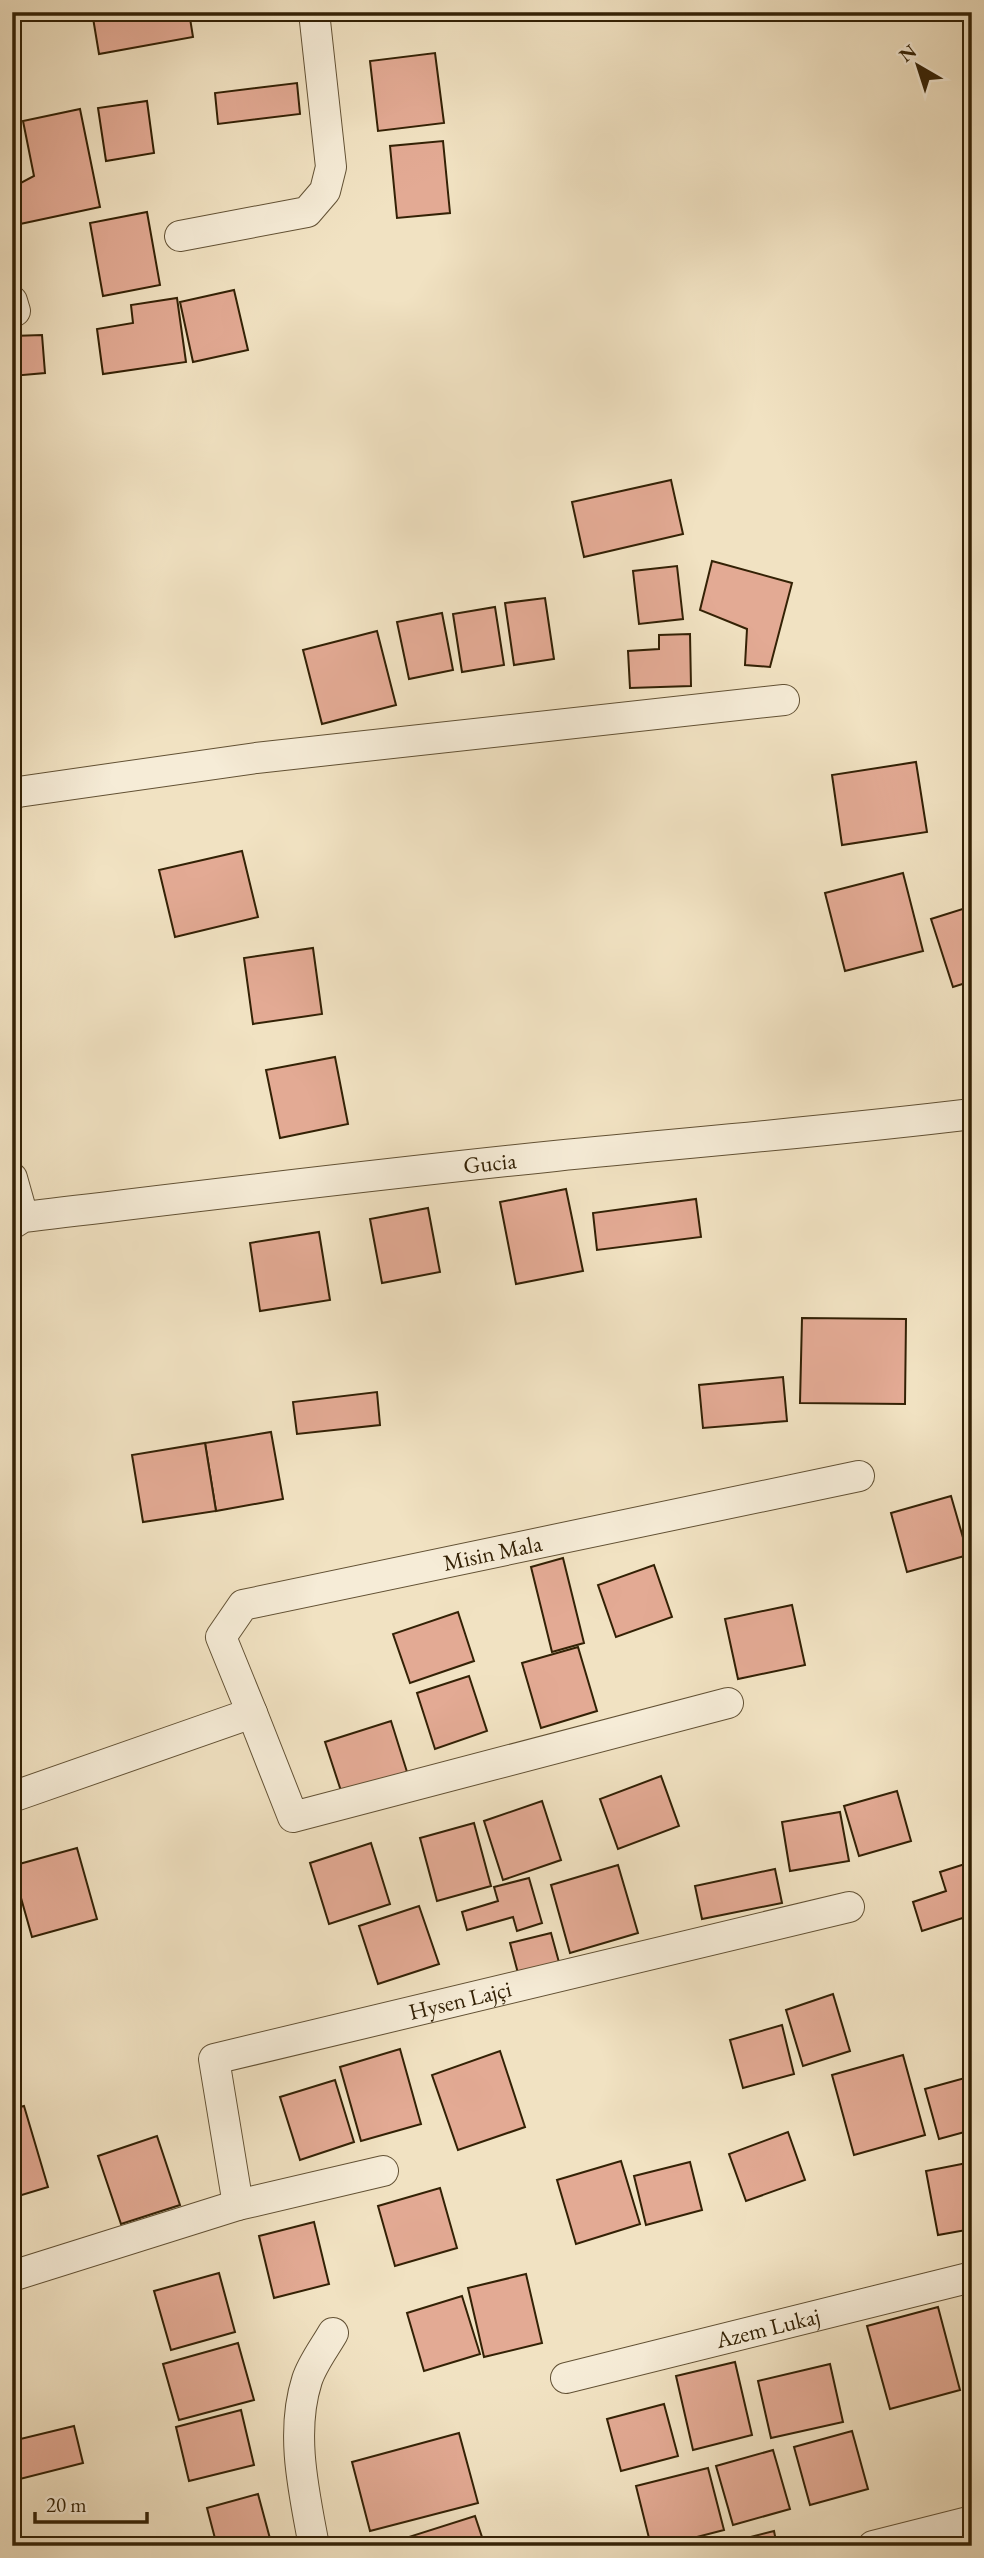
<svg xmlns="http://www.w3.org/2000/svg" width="984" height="2558" viewBox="0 0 984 2558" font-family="'EB Garamond',serif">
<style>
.building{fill:#e3aa94;stroke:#332105;stroke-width:2}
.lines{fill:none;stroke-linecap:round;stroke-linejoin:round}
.minor-casing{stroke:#625134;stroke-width:32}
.minor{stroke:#f6ecd7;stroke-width:30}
.labels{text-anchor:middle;stroke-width:5;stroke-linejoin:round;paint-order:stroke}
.street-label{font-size:23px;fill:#332105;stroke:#f6ecd7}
</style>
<rect width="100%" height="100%" fill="#f1e2c2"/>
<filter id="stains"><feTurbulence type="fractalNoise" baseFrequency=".00286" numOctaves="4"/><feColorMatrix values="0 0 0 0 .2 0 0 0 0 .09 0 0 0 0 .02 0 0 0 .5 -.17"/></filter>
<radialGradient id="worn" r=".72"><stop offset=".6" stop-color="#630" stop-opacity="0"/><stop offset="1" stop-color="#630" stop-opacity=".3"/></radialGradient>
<g class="building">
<polygon points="92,12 189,12 193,37 99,54"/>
<polygon points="435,53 444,123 378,131 370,61"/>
<polygon points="297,83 300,114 218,124 215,93"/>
<polygon points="147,101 154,153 106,161 98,108"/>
<polygon points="80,109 100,207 20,224 13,187 34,176 23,121"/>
<polygon points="443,141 450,213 397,218 390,146"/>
<polygon points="147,212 160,285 103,296 90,223"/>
<polygon points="234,290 248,350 193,362 180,302"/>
<polygon points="177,298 186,362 103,374 97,329 133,323 131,305"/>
<polygon points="42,335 45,373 12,376 12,336"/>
<polygon points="671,480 683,534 584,557 572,502"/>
<polygon points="712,561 792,583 770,667 745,665 747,629 700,610"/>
<polygon points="677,566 683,619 639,624 633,571"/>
<polygon points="545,598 554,659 514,665 505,603"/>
<polygon points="495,607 504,665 462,672 453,614"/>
<polygon points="442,613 453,670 409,679 397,622"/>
<polygon points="377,631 396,705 322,724 303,650"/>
<polygon points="690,634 691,686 630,688 628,651 659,649 659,635"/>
<polygon points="916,762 927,832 842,845 832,775"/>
<polygon points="242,851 258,917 175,937 159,870"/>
<polygon points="903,873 923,951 845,971 825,893"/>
<polygon points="972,906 972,981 953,987 931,919"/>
<polygon points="313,948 322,1014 253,1024 244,958"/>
<polygon points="335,1057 348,1124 280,1138 266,1070"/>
<polygon points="566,1189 583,1271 516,1284 500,1202"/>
<polygon points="696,1199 701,1237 597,1250 593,1213"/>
<polygon points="428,1208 440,1272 382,1283 370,1219"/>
<polygon points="319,1232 330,1300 260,1311 250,1243"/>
<polygon points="802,1318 906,1319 905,1404 800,1403"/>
<polygon points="783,1377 787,1421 703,1428 699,1385"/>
<polygon points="377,1392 380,1425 297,1434 293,1402"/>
<polygon points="271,1432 283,1499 216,1511 205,1443"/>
<polygon points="205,1443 216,1511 143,1522 132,1455"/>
<polygon points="951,1496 968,1555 907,1572 891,1513"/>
<polygon points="563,1558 584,1643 552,1652 531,1567"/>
<polygon points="654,1565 672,1617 616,1637 598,1585"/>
<polygon points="792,1605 805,1665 738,1679 725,1619"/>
<polygon points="458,1612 474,1661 410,1683 393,1634"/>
<polygon points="578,1647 597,1711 541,1728 522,1663"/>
<polygon points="469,1676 487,1731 435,1749 417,1693"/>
<polygon points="391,1721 408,1775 343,1797 325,1742"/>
<polygon points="661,1776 679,1826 618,1849 600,1799"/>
<polygon points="897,1791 911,1841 859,1856 844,1806"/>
<polygon points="542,1801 561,1860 503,1880 484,1821"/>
<polygon points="840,1812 849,1861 790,1871 782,1822"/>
<polygon points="474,1823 491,1886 437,1901 420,1838"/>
<polygon points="371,1843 390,1904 329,1924 310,1863"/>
<polygon points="77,1848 97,1919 32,1937 12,1866"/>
<polygon points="968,1863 972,1875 972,1915 922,1931 913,1902 946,1891 940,1872"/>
<polygon points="618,1865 638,1933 570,1953 551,1885"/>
<polygon points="775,1869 782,1903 702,1919 695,1886"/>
<polygon points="529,1878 542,1923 517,1931 513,1917 467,1930 462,1912 498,1901 494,1887"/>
<polygon points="419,1906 439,1964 378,1984 359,1926"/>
<polygon points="551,1933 560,1966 519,1977 510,1943"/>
<polygon points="833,1994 850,2051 803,2066 786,2010"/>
<polygon points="782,2025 794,2074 743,2088 730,2040"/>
<polygon points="400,2049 421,2124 361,2141 340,2067"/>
<polygon points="500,2051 525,2127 458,2150 432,2075"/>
<polygon points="903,2055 925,2135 854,2155 832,2075"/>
<polygon points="972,2076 972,2130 939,2139 925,2089"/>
<polygon points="335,2080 354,2142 300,2160 280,2097"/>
<polygon points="24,2106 48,2187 12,2198 12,2109"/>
<polygon points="788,2132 805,2180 746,2201 729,2154"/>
<polygon points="157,2136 180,2205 121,2224 98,2156"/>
<polygon points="621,2161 640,2224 576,2244 557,2180"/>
<polygon points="690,2162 702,2210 646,2225 634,2176"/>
<polygon points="972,2162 972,2229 938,2235 926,2171"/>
<polygon points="440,2188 457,2248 395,2266 378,2206"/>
<polygon points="314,2222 329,2284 274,2298 259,2236"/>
<polygon points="219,2273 235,2332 171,2350 154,2291"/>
<polygon points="526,2274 542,2343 484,2357 468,2288"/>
<polygon points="462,2296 480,2354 424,2371 407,2313"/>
<polygon points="938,2307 960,2390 890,2409 867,2326"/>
<polygon points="238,2343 254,2400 179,2420 163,2364"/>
<polygon points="735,2362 752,2435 693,2450 676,2376"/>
<polygon points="830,2364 843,2422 771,2438 758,2381"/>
<polygon points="664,2404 678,2456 621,2471 607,2419"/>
<polygon points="241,2410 254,2465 189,2481 176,2427"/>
<polygon points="74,2426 83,2463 12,2481 12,2441"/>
<polygon points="852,2431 868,2489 810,2505 794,2447"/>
<polygon points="459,2433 478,2503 370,2531 352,2462"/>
<polygon points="773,2450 790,2509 733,2525 716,2466"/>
<polygon points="708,2468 724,2530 662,2546 651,2546 636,2486"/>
<polygon points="258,2494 272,2546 217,2546 207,2508"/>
<polygon points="475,2516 485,2546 395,2546 393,2542"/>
<polygon points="774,2531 777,2546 732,2546 731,2542"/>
</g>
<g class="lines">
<defs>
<g id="minor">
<polyline points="180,236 307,212 325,191 331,167 314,12"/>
<polyline points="12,301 15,311"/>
<polyline points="12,795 18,792 256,758 784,700"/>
<polyline points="12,1178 23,1217"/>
<path id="s1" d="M12,1224L23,1217C200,1196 378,1174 555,1156C694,1142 833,1131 972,1114"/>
<polyline points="252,1713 293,1817 728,1703"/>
<path id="s2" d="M12,1797L252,1713L221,1637L243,1605L859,1476"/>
<path id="s3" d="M238,2205L214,2059L849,1907"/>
<polyline points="12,2276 238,2205 383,2171"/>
<path id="s4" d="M566,2378L972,2277"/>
<path d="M314,2546C304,2492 290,2433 307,2380C312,2364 325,2347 333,2333"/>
<polyline points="873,2546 972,2521"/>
</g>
</defs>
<use href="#minor" class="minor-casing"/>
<use href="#minor" class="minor"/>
</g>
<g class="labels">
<g class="street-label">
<text dy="8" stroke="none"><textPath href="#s1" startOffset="483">Gucia</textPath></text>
<text dy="8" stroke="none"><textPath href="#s2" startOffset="630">Misin Mala</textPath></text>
<text dy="8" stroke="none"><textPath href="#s3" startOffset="401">Hysen Lajçi</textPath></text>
<text dy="8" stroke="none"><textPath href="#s4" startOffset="208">Azem Lukaj</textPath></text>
</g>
</g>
<rect width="984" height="2558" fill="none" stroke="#f1e2c2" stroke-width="42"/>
<rect x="14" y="14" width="956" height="2530" fill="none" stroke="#332105" stroke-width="3.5"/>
<rect x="21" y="21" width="942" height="2516" fill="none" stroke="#332105" stroke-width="2"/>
<g transform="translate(918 66) rotate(321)" stroke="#f6ecd7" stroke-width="5" paint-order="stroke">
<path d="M0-5L12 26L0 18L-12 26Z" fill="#332105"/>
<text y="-10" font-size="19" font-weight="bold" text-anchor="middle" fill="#332105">N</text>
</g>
<path d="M35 2512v10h112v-10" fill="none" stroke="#332105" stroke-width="3.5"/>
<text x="46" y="2512" font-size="21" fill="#332105" stroke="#f6ecd7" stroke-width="5" paint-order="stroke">20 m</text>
<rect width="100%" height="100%" filter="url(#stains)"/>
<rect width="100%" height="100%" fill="url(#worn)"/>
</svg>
